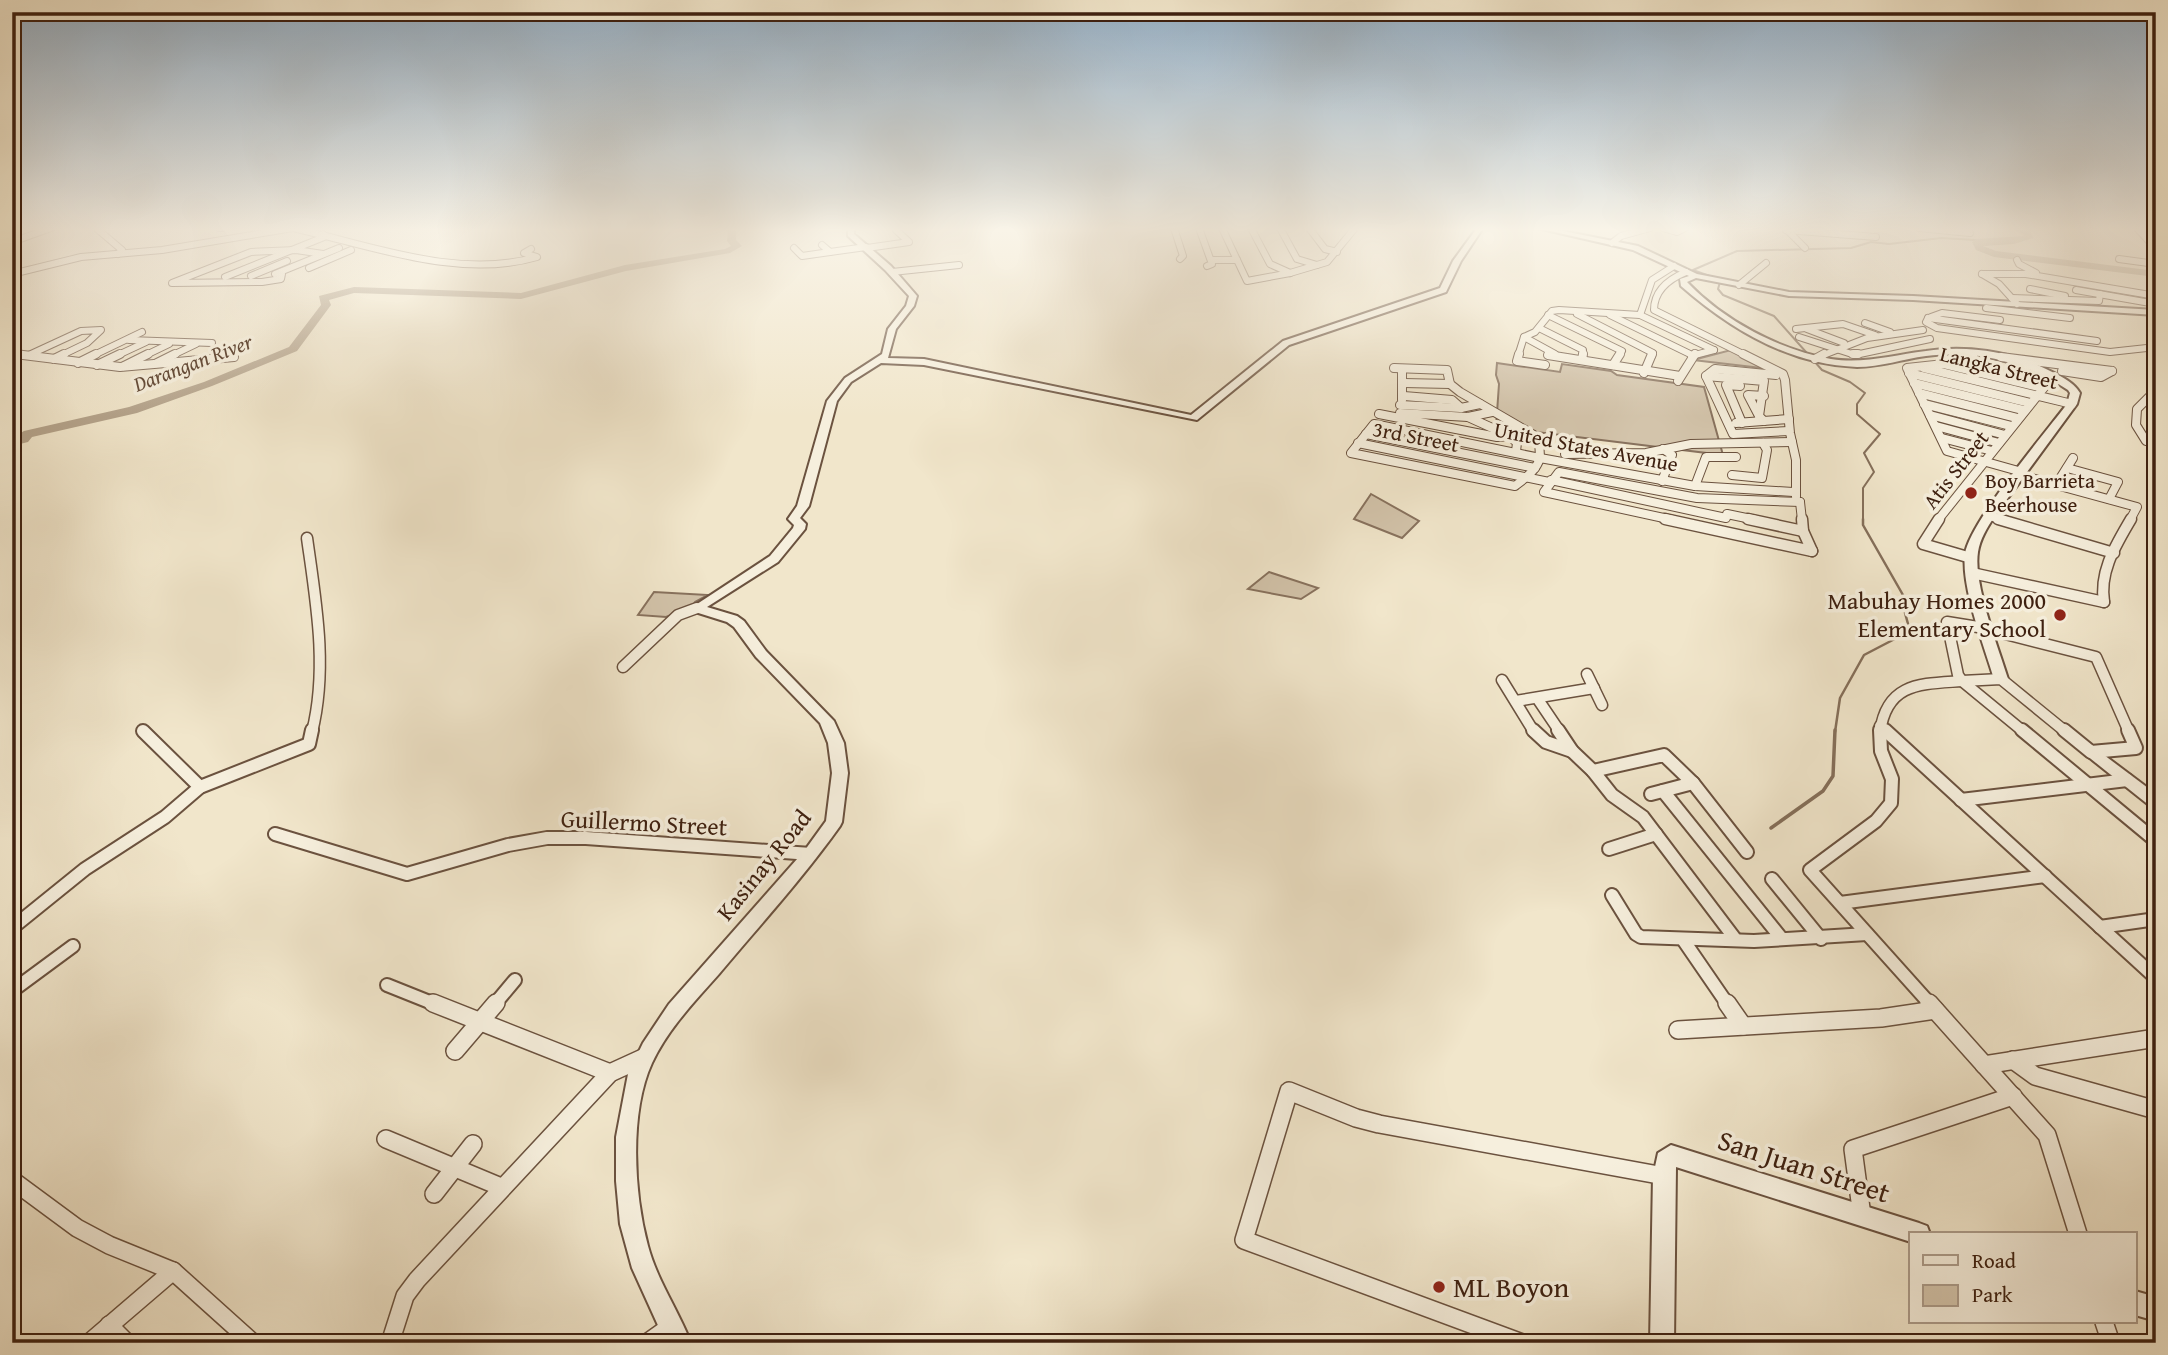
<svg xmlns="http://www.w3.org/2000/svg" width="2168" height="1355" viewBox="0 0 2168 1355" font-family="'Gentium Book Plus',serif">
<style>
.green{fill:#d3c4ab;stroke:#88725e;stroke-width:2}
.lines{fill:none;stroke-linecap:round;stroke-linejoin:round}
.stream-far2{stroke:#856f5a;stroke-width:2}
.stream-far1{stroke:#856f5a;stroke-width:2.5}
.stream{stroke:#856f5a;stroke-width:3.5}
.river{fill:#b4a38b;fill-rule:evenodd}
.minor-far4-casing{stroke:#6b523f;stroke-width:8}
.minor-far3-casing{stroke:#6b523f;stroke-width:10}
.minor-far2-casing{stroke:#6b523f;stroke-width:13}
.minor-far1-casing{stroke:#6b523f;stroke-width:16}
.minor-casing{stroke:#6b523f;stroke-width:20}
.tertiary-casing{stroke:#6b523f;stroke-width:4}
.minor-far4{stroke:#f6efdd;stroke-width:6}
.minor-far3{stroke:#f6efdd;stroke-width:8}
.minor-far2{stroke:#f6efdd;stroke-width:10}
.minor-far1{stroke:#f6efdd;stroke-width:12}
.minor{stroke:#f6efdd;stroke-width:17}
.tertiary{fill:#f6efdd;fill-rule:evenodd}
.poi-dot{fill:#8f2418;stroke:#f6efdd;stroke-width:2.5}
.labels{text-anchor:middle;stroke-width:7;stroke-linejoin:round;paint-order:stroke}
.far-water-label{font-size:21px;font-style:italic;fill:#674e3b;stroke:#f6efdd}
.far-street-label{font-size:21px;fill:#3e2010;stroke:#f6efdd}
.far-poi-label{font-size:21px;fill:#3e2010;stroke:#f6efdd;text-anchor:start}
.poi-label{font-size:24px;fill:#3e2010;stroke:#f6efdd;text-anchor:end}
.street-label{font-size:24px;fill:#3e2010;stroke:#f6efdd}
.near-street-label{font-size:28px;fill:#3e2010;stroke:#f6efdd}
.near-poi-label{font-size:28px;fill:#3e2010;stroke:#f6efdd;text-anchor:start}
</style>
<rect width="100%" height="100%" fill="#f1e6cb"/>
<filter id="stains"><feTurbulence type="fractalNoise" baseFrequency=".00286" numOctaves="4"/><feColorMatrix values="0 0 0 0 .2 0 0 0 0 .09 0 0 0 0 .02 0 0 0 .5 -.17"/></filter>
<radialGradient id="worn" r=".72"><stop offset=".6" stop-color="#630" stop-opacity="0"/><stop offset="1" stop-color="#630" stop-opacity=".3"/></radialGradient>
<g class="green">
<polygon points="1731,350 1770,369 1693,360"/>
<polygon points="1497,363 1560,372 1562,364 1611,371 1617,375 1704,387 1723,455 1496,427 1499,384 1496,375"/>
<polygon points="1371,494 1419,521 1402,538 1354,519"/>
<polygon points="1269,572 1318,588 1301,599 1248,589"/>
<polygon points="654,592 708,595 695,602 692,607 666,617 638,615"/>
</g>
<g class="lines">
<g class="stream-far2">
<polyline points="1715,278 1693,270 1737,251 1851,248 1871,242 1889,244 1941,238 1976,240"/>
<polyline points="1720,282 1718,289 1723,295 1774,316 1822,370 1850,382 1865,393 1857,404 1857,414 1880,434 1864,453 1874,472 1863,488 1863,520"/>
</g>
<polyline class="stream-far1" points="1835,732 1840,698 1864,655 1910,631 1905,613 1907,602 1863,525 1863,519"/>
<polyline class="stream" points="1771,828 1823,791 1833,776 1835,730"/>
<g class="river">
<polygon points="725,228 733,228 736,232 736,240 742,246 730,253 626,271 521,299 354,293 329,300 331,305 297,351 212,386 137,413 32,437 28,442 12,446 12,438 24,431 129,407 204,382 289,347 321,305 319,296 354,287 521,293 625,265 725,249 731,246 727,241 728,232"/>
<polygon points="2014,228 2030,230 2033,238 2014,244 1983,246 1996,251 2156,271 2156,277 1994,257 1976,250 1972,242 1976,239 2024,236"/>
</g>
<defs>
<g id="minor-far4">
<polyline points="96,228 122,250 118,254"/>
<polyline points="219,228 222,228"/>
<path d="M293,228C370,245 458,280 537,257L524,253L531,249"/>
<polyline points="1174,228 1183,256 1180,259"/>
<polyline points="1199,228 1212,264 1207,266"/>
<polyline points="1222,228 1247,281 1290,273 1327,262 1355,228"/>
<polyline points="1251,228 1270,264 1290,273"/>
<polyline points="1280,228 1297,259 1317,265"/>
<polyline points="1309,228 1325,249 1337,252"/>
<polyline points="1663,228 1677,232 1685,228"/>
<polyline points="1919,228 1970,233"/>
<polyline points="2137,228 2156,249"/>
<polyline points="1786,229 1805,248"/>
<polyline points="1786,230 1876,237"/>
<polyline points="12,242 51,228"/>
<polyline points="1612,243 1621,236 1650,228"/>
<polyline points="822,245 830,252 866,247"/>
<polyline points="794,248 802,256 830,252"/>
<polyline points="867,248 909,242 896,230"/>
<polyline points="2119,259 2156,264"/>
<polyline points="1211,260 1237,260"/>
<polyline points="2017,260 2019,264 2036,273"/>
<polyline points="309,268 351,250"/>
<polyline points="892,272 959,265"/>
<path d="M1686,272C1669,279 1654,290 1654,310L1747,356"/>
<polyline points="12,274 81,257 162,250 293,228"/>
<polyline points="275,274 339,248"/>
<polyline points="278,274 282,274 281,279 262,282 172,283 251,252 296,250 323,254"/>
<polyline points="1982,274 2026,274 2156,296"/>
<polyline points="1982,274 1999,284 2017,304"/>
<polyline points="251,276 287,261"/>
<polyline points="225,277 324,237 323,234"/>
<polyline points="1739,285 1766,263"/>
<polyline points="2030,289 2065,296"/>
<polyline points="2076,290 2156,304"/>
<polyline points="2012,298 2099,301 2100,294"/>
<polyline points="1986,308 2070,318"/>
<polyline points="1577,314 1653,353 1652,356"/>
<polyline points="1548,315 1622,351 1619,356"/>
<polyline points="1610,315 1692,355"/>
<polyline points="1640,315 1652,280 1674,266"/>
<polyline points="1931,317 1942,313 2000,320"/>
<polyline points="1928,318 1926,322 1937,328 2110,352 2156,347"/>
<polyline points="1928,318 2097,341"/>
<polyline points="1865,323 1890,332"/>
<polyline points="1539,328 1583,350 1582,356"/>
<polyline points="1796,329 1843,324 1875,335"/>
<polyline points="1807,329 1844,343"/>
<polyline points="1524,337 1555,354"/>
<polyline points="1799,337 1855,355 1930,339"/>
<polyline points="129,340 212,343"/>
<polyline points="12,354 27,356"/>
<polyline points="29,355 81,331 101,330 87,343 60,356"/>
<polyline points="1548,355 1554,356"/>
<polyline points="92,356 142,332"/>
<polyline points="116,356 146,342"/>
<polyline points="144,356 169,344"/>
<polyline points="171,356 196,344"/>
<polyline points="1518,356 1524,337 1535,332 1552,311 1559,310 1640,315 1714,350"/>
<polyline points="1691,356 1714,350"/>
<polyline points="1821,356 1867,338 1923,330"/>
</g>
<g id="minor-far3">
<polyline points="15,354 120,367 234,357"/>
<polyline points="1519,354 1517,361 1545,365"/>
<polyline points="1743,354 1783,374 1785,380 1790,433 1796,460 1796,497"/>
<polyline points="1853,354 1858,354"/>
<polyline points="1548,355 1680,376"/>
<polyline points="2001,357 2112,371"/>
<polyline points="54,359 64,354"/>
<polyline points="1815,359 1824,354"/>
<polyline points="1582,360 1583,354"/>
<polyline points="78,363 96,354"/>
<polyline points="157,363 175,354"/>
<polyline points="97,365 120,354"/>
<polyline points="1613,365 1620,354"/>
<polyline points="124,366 148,354"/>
<polyline points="1394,368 1447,370 1450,384 1460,392 1539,438 1540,458"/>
<polyline points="1924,368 2072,404"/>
<polyline points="1961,368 1973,356"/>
<polyline points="1402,369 1402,400"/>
<polyline points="2062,371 2101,377 2112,371"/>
<polyline points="1644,373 1652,354"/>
<polyline points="1909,373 2030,403"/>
<polyline points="1776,375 1715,369 1706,376 1733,434 1789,431"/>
<polyline points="1706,376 1764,381 1759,416 1764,421"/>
<polyline points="1678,381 1695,354"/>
<polyline points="2015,381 2026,369"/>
<polyline points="1404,383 1450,384"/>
<polyline points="1914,383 2023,410"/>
<polyline points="1740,386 1726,385 1742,423"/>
<polyline points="2156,390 2137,409 2136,425 2146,441 2156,442"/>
<polyline points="1919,393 2017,418"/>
<polyline points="1404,396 1452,400 1461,408"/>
<polyline points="1924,404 2011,426"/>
<polyline points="1400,405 1461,408 1480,404"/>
<polyline points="1400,413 1468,417 1492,412"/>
<polyline points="1379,414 1497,437 1510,436"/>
<polyline points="1930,415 2005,435"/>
<polyline points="1759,416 1748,395 1764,396"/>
<polyline points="1468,417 1510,436 1517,443 1516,451"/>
<polyline points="1736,423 1789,419"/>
<path d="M1374,424L1540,458C1536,471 1525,478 1515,486L1351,453Z"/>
<polyline points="1936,426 1999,443"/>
<polyline points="1366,434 1535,468"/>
<polyline points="1942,438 1992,451"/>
<polyline points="1358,443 1549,482"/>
<polyline points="1565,454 1646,453 1691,444 1792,442"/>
<polyline points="1540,458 1695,486 1793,492"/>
<polyline points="2067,468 2118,482 2109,499"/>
<polyline points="2022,472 1947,451 1907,368 1944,364 2043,388"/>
<polyline points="1732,475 1762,478 1767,450 1763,443"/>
<polyline points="2020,475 2137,507 2130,520"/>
<polyline points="1551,480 1726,518"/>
<polyline points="1662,481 1672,455 1663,449"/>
<polyline points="2056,485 2073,458"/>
<polyline points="1695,486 1706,457 1736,457"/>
<polyline points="1800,502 1802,520"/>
<polyline points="1727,514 1756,520"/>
<polyline points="1989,516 2004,520"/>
<polyline points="1673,520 1544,492 1559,472 1697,498 1800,502"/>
<polyline points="1938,520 2050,380"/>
</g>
<g id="minor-far2">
<polyline points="1665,519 1812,551"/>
<polyline points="1748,519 1803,531"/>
<polyline points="1802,519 1803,531 1812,551"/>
<polyline points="1939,519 1923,544 1971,558"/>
<polyline points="1998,519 2114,553"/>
<path d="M307,538C316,602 328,668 312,732"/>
<polyline points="1972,573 2104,602"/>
<path d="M2104,602C2099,571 2116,545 2131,519"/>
<polyline points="623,667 678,615 697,608"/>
<polyline points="1587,674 1602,705"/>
<polyline points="1502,680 1534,732"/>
<polyline points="1962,681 2024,732"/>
<polyline points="1962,681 1958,675 1947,622 1978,627 2096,657 2129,732"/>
<polyline points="1962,681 2001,679 2066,732"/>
<polyline points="1537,698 1560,732"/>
<polyline points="1516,701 1594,688"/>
<polyline points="1880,726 1887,732"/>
<path d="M1880,732C1887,682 1921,684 1962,681"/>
</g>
<g id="minor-far1">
<polyline points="1533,730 1546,742 1572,751"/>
<polyline points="1558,730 1572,751 1593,771"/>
<polyline points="1880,730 1881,751 1892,779 1891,803 1876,821 1810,870 1931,1005"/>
<polyline points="1885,730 2156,978"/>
<polyline points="2022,730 2156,841"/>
<polyline points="2064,730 2091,752 2136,748 2128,730"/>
<polyline points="143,731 200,787"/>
<polyline points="1663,791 1782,939"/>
<polyline points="1651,794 1693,783"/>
<polyline points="1961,800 2127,780"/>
<polyline points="275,834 407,874 508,845 547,838 586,838 811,854"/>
<polyline points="1609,849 1656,834"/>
<polyline points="1772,879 1821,939"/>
<polyline points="1612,895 1636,934 1641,937 1754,941 1867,934"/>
<polyline points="1840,903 2045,876"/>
<polyline points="2100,927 2156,919"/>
<polyline points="12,928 85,869 165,817 200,787 309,744 312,730"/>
<polyline points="1736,940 1643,817 1612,795 1593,771 1664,755 1693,783 1747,852"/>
<polyline points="1684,941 1728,1005"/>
<polyline points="387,985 437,1005"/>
<polyline points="12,991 73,946"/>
<polyline points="494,1005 515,980"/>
</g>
<g id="minor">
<polyline points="433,1003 610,1073"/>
<polyline points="1727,1003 1743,1026"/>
<polyline points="1929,1003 2047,1135 2078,1234"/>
<polyline points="1678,1030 1881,1018 1935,1010"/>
<polyline points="455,1051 496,1003"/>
<polyline points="2013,1060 2035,1076 2156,1110"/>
<polyline points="1984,1065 2156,1038"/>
<polyline points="386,1139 501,1187"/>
<polyline points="12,1180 77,1228 109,1245 173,1271 253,1343"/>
<polyline points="434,1194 473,1144"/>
<polyline points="1862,1216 1853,1149 2013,1096"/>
<polyline points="2104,1322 2111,1343"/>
<polyline points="109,1325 127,1343"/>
<polyline points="89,1343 173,1271"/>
<polyline points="390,1343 405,1296 417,1280 610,1073 645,1057"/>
<polyline points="647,1343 671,1326"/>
<polyline points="1522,1343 1244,1240 1289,1091 1356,1118 1379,1124 1664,1176"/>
</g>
<g id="tertiary">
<path d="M848,228H854V234L891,266L917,296L914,306L896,329L888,358L924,359L1191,415L1283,341L1440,288L1453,261L1477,228H1483L1461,261L1446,292L1289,345L1197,420L924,365L881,363L851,382L837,401L809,506L800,518L806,524L805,529L778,562L707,607L737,616L744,621L766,651L834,721L844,743L848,773L842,822L840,826C803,878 760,925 719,974C695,1001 668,1029 652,1063C629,1113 634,1194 648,1246C657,1280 678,1310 691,1343H666L632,1268L620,1224L616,1181V1137L628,1074L643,1043L669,1004L805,850L826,821L832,773L828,743L820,723L756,657L734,627L727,622L692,611L691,608L770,556L793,528L794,525L788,519L797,506L827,401L845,378L882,354L888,329L906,306L909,296L885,270L848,236Z"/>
<path d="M1537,228H1548L1638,246L1697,274L1789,292L1913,296L2156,310V315L1913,300L1789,296L1696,278L1687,282C1723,320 1779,350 1831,359C1864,364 1893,355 1926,351C1966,345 2009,351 2046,369C2058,375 2073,381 2080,393L2077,404L1994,517C1987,528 1980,539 1978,552C1973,584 1998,646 2008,679L2006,682H1996L1994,679C1984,645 1961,588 1965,554C1969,523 2045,433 2067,404L2070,393L2068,390C2026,362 1977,349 1926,356C1903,359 1881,367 1857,367C1790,365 1730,329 1681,286L1680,279L1689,276L1633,250Z"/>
<polygon points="2091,747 2096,749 2156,794 2156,807 2150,806 2086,755 2083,752 2086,749"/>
<polygon points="1671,1145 1919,1223 1927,1226 1930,1234 1911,1234 1911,1242 1676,1167 1674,1343 1650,1343 1653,1176 1658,1153"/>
<polygon points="2135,1291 2156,1297 2156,1321 2135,1315"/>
</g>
</defs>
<use href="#minor-far4" class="minor-far4-casing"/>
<use href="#minor-far3" class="minor-far3-casing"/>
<use href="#minor-far2" class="minor-far2-casing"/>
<use href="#minor-far1" class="minor-far1-casing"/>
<use href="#minor" class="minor-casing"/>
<use href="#tertiary" class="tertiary-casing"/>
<use href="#minor-far4" class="minor-far4"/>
<use href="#minor-far3" class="minor-far3"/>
<use href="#minor-far2" class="minor-far2"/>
<use href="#minor-far1" class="minor-far1"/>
<use href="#minor" class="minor"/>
<use href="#tertiary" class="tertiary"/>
</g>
<linearGradient id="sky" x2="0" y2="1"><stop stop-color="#93adc3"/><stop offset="0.55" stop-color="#f9f4e8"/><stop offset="1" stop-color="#f9f4e8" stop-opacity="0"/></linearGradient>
<rect width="2168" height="417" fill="url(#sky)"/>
<g class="poi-dot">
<circle cx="1971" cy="493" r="7"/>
<circle cx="2060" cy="615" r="7"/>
<circle cx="1439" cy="1287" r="7"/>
</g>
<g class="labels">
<g class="far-water-label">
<text transform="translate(193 363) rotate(-21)" y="7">Darangan River</text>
</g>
<g class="far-street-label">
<text transform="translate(1999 368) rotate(14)" y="7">Langka Street</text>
<text transform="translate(1416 437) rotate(11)" y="7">3rd Street</text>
<text transform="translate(1586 447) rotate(11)" y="7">United States Avenue</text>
<text transform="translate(1956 470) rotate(-52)" y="7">Atis Street</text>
</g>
<g class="far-poi-label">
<text x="1985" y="488">Boy Barrieta<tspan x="1985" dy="24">Beerhouse</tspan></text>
</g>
<g class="poi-label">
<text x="2046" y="609">Mabuhay Homes 2000<tspan x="2046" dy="28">Elementary School</tspan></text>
</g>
<g class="street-label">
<text transform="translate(644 823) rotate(3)" y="8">Guillermo Street</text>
<text transform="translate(764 865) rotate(-51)" y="8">Kasinay Road</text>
</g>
<g class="near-street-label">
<text transform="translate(1804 1166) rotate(18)" y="10">San Juan Street</text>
</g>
<g class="near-poi-label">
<text x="1453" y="1297">ML Boyon</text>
</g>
</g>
<rect width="2168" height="1355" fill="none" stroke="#f1e6cb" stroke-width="42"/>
<rect x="14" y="14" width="2140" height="1327" fill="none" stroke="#3e2010" stroke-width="3.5"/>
<rect x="21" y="21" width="2126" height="1313" fill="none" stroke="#3e2010" stroke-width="2"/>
<rect x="1909" y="1232" width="228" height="91" fill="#f6efdd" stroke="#ac9c8b" stroke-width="2"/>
<rect x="1923" y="1255" width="35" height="10" fill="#f6efdd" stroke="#ac9c8b" stroke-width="2"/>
<text x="1972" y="1268" font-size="21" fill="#3e2010">Road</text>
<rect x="1923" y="1285" width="35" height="21" fill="#d3c4ab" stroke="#ac9c8b" stroke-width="2"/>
<text x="1972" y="1302" font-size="21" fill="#3e2010">Park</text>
<rect width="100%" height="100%" filter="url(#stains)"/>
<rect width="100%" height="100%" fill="url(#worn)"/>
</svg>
